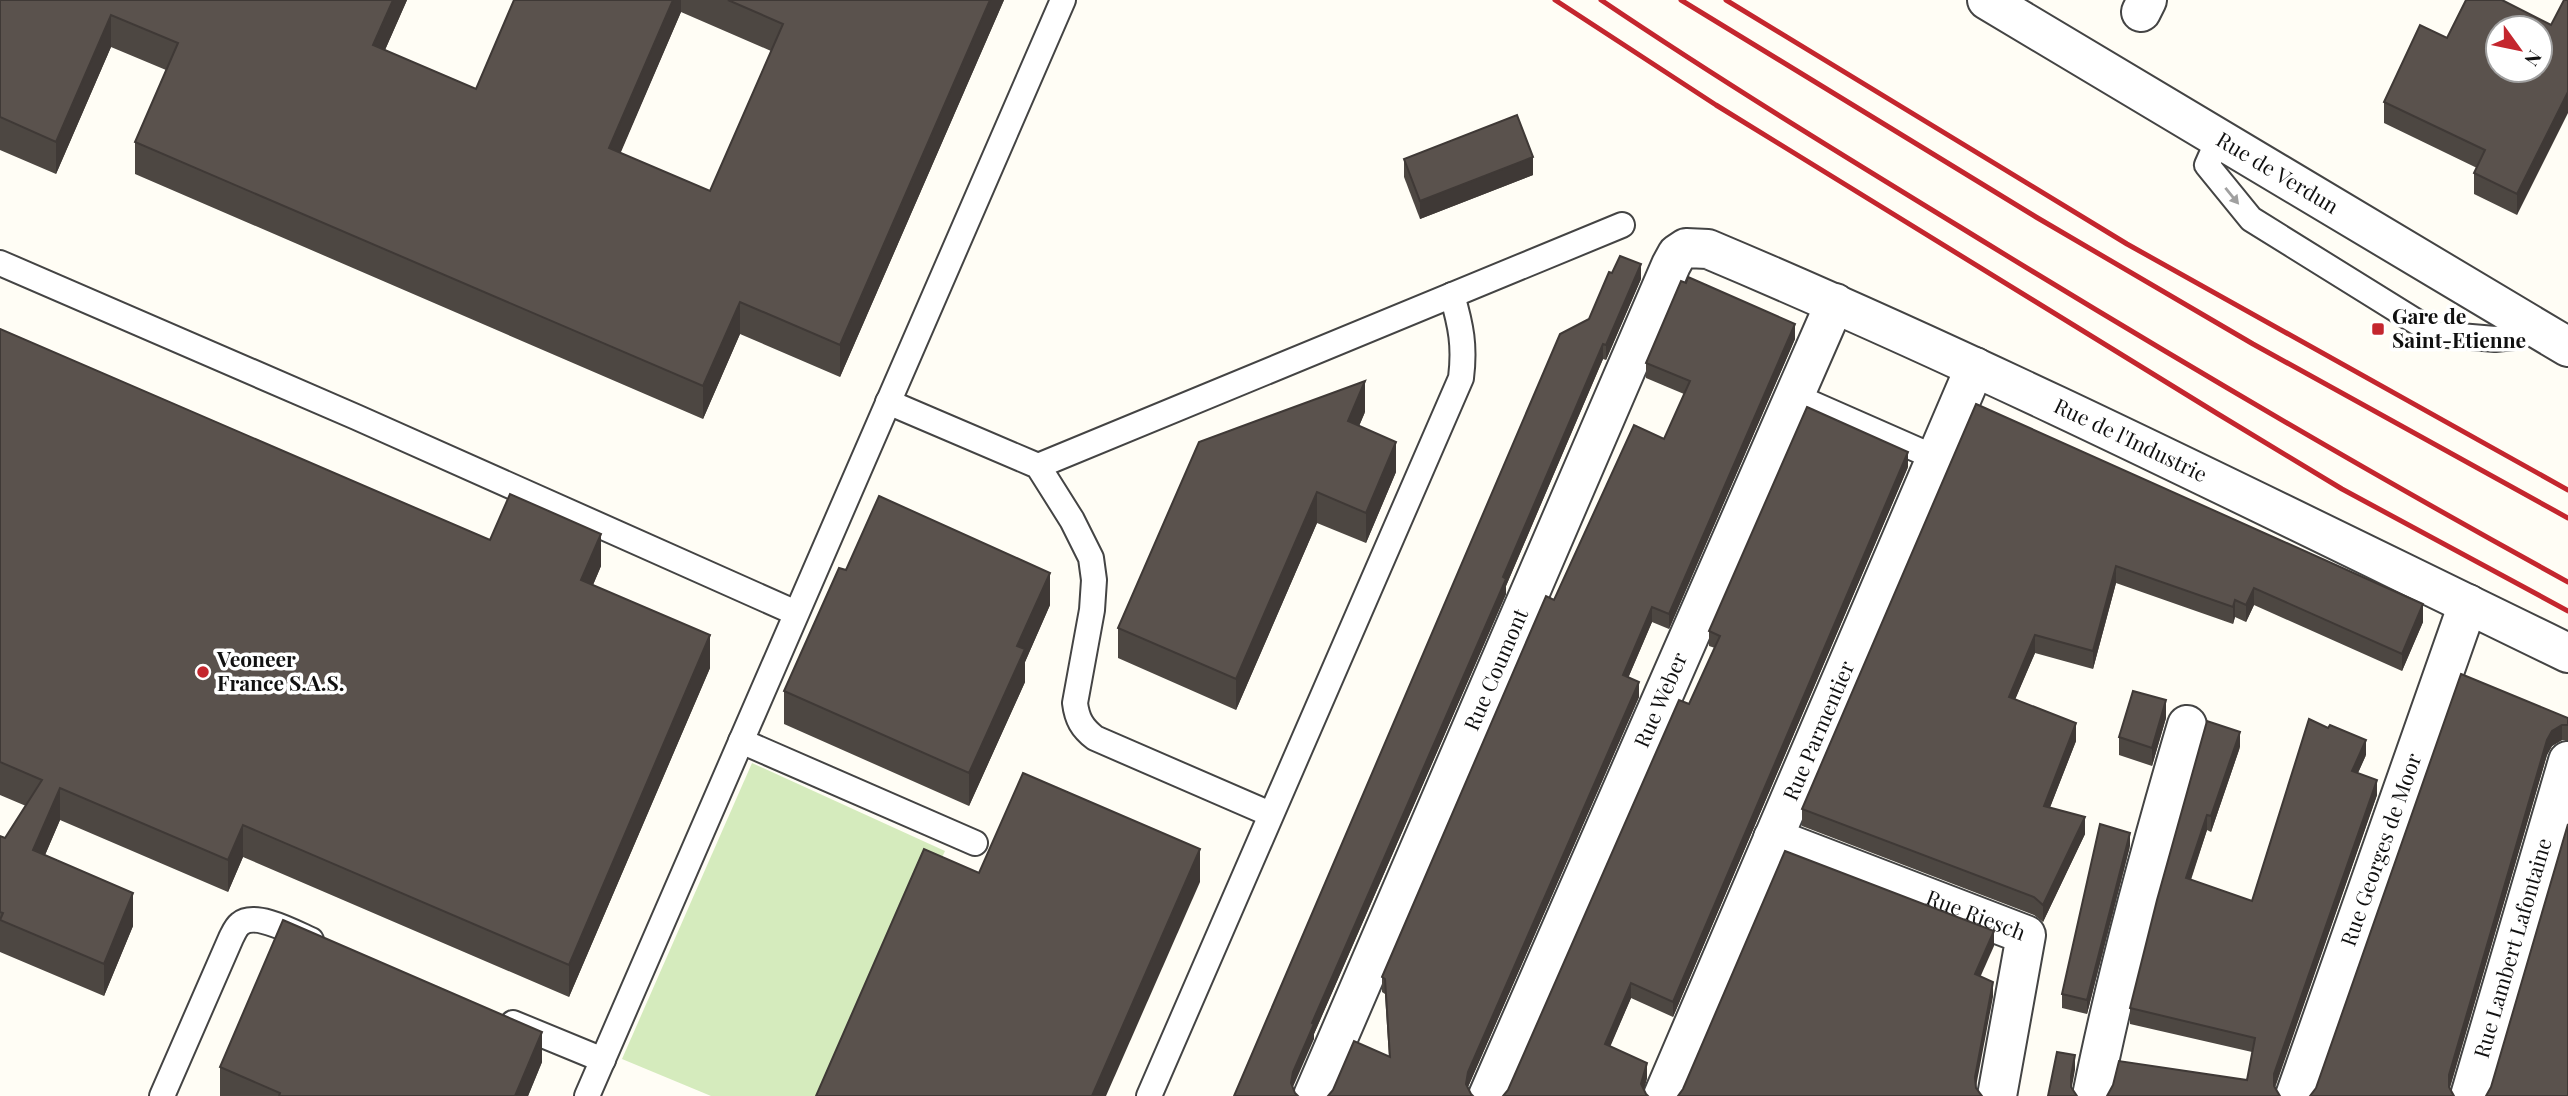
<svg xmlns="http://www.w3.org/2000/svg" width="2568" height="1096" viewBox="0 0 2568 1096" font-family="'Playfair Display',serif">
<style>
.green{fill:#d5ebbd}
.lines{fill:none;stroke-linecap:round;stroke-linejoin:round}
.service-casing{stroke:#444;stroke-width:28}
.minor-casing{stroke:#444;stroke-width:42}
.service{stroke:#fff;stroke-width:24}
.minor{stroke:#fff;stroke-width:38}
.rail{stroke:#c4262e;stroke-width:5}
.wall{fill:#4d4742;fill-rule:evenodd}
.shaded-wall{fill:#3f3936}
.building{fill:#5a524d;stroke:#3f3936;stroke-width:2;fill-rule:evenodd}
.oneway{fill:#a0a0a0}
.poi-dot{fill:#c4262e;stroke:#fff;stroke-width:2.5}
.labels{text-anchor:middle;stroke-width:7;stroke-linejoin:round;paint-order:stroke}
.street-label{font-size:21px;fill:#111;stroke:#fff}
.poi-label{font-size:21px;font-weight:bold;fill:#111;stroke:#fff;text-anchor:start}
</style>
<rect width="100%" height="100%" fill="#fffdf5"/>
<polygon class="green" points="752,763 945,851 830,1096 711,1096 622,1059"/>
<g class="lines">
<defs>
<g id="service">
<polyline points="2219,138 2207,165 2251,219 2436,334 2495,339 2514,337 2526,322"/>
<polyline points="0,263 356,417 796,613"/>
<polyline points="1795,396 1936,458"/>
<path d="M888,402L1038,466L1072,520L1091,558L1094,580L1092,610L1075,703C1077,719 1082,728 1095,738L1270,814"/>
<polyline points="1038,466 1622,225"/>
<polyline points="741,741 975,843"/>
<polyline points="513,1023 603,1060"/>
<path d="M162,1096L231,938C233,934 236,927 240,924C255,911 295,933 311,940"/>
<polyline points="587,1096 1063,0"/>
<path d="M1149,1096L1461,378C1465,346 1461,326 1452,295"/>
</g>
<g id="minor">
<path id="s1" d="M1987,0L2568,347"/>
<polyline points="2141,12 2147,0"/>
<path id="s2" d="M1773,838L2026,935L1997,1096"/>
<path id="s3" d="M1313,1096L1671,265L1677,254L1686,248L1708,249C2000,372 2283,515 2568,653"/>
<path id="s4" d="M1488,1096L1835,303"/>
<path id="s5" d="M1663,1096L1975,367"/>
<path d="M2092,1096C2117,971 2151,847 2187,725"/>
<path id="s6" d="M2295,1096L2468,604"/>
<path id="s7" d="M2470,1096L2568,761"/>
</g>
</defs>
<use href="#service" class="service-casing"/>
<use href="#minor" class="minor-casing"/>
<use href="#service" class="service"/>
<use href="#minor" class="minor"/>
<g class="rail">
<polyline points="1555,0 1716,105 2218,414 2342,489 2568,611"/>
<path d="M1601,0C1718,79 1839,153 1960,227C2160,350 2362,469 2568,582"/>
<polyline points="1681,0 2036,217 2253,344 2568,518"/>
<polyline points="1726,0 2127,244 2568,490"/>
</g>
</g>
<g class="wall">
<path d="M0,0H407L385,50L476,89L514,0H1004L840,377L740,334L703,419L135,174V142L166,70L111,47L56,174L0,150ZM681,12L771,51L710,191L620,153Z"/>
<polygon points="2551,25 2517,215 2474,194 2474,173 2477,168 2384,123 2384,102"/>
<polygon points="1404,159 1533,175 1420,219 1404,177"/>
<polygon points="1641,279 1606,360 1603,359 1506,586 1506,594 1314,1034 1314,1039 1234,1096 1589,319"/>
<polygon points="0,329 490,540 601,566 593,585 710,668 569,997 243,857 228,892 60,820 45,855 133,926 104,996 0,952 0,836 5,838 26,806 0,795"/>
<polygon points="1795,339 1669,629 1652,622 1628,678 1639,697 1468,1087 1471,1094 1389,1057 1385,994 1382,992 1382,977 1554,600 1664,439 1684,394 1646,378 1646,363"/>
<polygon points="1976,404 2423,622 2402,671 2254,605 2246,622 2235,617 2233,624 2116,583 2093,669 2035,653 2015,699 2076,741 2050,807 2085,834 2043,922 2034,915 1802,826 1802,809"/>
<polygon points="1365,412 1359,426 1396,472 1366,543 1317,523 1236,710 1118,658 1118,628"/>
<polygon points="1908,467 1673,1017 1631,998 1610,1046 1647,1078 1644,1090 1646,1094 1508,1090 1715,648 1709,646 1709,631"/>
<polygon points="846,570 1050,605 1025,662 1025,682 969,806 784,724 784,691"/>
<polygon points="2461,674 2568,718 2568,740 2562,740 2552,746 2547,755 2450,1088 2316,1088"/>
<polygon points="2166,718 2152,766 2119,755 2119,737"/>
<polygon points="2240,747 2211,832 2207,830 2191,880 2252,901 2366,755 2358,773 2377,795 2275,1088 2247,1080 2252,1052 2130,1024 2130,1008 2157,900"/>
<polygon points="2130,846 2087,1014 2062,1008 2062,994"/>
<polygon points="542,1062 528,1096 220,1096 220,1067"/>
</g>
<g class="shaded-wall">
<polygon points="393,0 407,0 373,77 373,45"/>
<polygon points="673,0 681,0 681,12 609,180 609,148"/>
<polygon points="990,0 1004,0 840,377 840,345"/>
<polygon points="111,15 111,47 56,174 56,142"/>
<polygon points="2568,92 2568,113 2517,215 2517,194"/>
<polygon points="1533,157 1533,175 1420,219 1420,201"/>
<polygon points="1641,264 1641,279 1606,360 1606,345"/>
<polygon points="740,302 740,334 703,419 703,386"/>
<polygon points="1795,324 1795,339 1669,629 1669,614"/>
<polygon points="1603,344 1603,359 1506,586 1506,594 1314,1034 1314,1039 1293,1087 1291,1083 1293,1072 1312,1023"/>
<polygon points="1365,381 1365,412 1348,452 1348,421"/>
<polygon points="1396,442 1396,472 1366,543 1366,513"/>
<polygon points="1908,452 1908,467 1673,1017 1673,1002"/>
<polygon points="1317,492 1317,523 1236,710 1236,679"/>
<polygon points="601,534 601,566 581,613 581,580"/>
<polygon points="2116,566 2116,583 2093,669 2093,651"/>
<polygon points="1050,573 1050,605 1025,662 1025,682 969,806 969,773 1017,646"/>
<polygon points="2254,588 2254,605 2246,622 2246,605"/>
<polygon points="2235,600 2235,617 2233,624 2233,607"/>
<polygon points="2423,604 2423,622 2402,671 2402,654"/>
<polygon points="1652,607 1652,622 1623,690 1623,675"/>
<polygon points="710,635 710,668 569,997 569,965"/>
<polygon points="2035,635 2035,653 2009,714 2009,697"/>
<polygon points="1639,682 1639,697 1468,1087 1466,1084 1468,1072"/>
<polygon points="2166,700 2166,718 2152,766 2152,748"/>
<polygon points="2076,723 2076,741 2044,823 2044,806"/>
<polygon points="2562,725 2562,740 2552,746 2547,755 2449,1090 2449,1075 2547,740 2552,731"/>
<polygon points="2240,732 2240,747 2211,832 2211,816"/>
<polygon points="2366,740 2366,755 2352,786 2352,771"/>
<polygon points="2377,780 2377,795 2274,1089 2274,1074"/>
<polygon points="60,788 60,820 33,883 33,850"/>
<polygon points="2207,815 2207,830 2186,893 2186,878"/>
<polygon points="2085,817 2085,834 2043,922 2043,905"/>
<polygon points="243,825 243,857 228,892 228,860"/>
<polygon points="2130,833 2130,846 2087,1014 2087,1000"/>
<polygon points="1200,849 1200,882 1106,1096 1092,1096"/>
<polygon points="133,893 133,926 104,996 104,964"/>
<polygon points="1994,931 1994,946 1975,989 1975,974"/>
<polygon points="1993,982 1993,997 1975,1092 1975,1077"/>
<polygon points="1631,983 1631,998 1605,1059 1605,1044"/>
<polygon points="542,1032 542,1062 528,1096 515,1096"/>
<polygon points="2075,1055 2075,1070 2071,1092 2071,1076"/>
<polygon points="1647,1063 1647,1078 1642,1096 1641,1084"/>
</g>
<g class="building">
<polygon points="0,0 393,0 373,45 476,89 514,0 673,0 609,148 710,191 783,24 728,0 990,0 840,345 740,302 703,386 135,142 178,43 111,15 56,142 0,117"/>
<path d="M2466,0H2502L2551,25L2564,0H2568V92L2517,194L2474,173L2485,150L2384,102L2420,25L2447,38ZM2498,28H2540V70H2498Z"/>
<polygon points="1517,115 1533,157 1420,201 1404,159"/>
<polygon points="1620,256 1641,264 1606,345 1603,344 1503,577 1506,579 1312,1023 1314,1024 1293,1072 1291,1083 1295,1093 1298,1096 1234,1096 1560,334 1589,319 1609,272 1612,273"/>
<polygon points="1688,277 1795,324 1669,614 1652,607 1623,675 1639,682 1468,1072 1466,1084 1471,1094 1473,1096 1328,1096 1333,1090 1354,1041 1390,1057 1385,979 1382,977 1546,596 1554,600 1634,425 1664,439 1690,381 1646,363 1681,281 1686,283"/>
<polygon points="0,329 490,540 510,494 601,534 581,580 710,635 569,965 243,825 228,860 60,788 33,850 133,893 104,964 0,920 3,913 0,912 0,836 5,838 42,780 0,762"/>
<polygon points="1365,381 1348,421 1396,442 1366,513 1317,492 1236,679 1118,628 1199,442"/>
<polygon points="1976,404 2423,604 2402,654 2254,588 2246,605 2235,600 2233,607 2116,566 2093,651 2035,635 2009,697 2076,723 2044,806 2085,817 2043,905 2034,897 1802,809"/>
<polygon points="1807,407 1908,452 1673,1002 1631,983 1605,1044 1647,1063 1641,1084 1646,1094 1648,1096 1503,1096 1508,1090 1679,700 1689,704 1720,636 1709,631"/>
<polygon points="879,496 1050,573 1017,646 1025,649 969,773 784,691 839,568 846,570"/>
<polygon points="2461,674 2568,718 2568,725 2562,725 2552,731 2547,740 2449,1075 2449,1087 2454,1096 2310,1096 2316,1088"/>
<polygon points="2133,691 2166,700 2152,748 2119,737"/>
<polygon points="2309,719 2328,728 2330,725 2366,740 2352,771 2377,780 2274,1074 2274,1086 2280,1096 2107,1096 2113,1085 2119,1061 2247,1080 2255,1038 2130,1008 2157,900 2207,721 2240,732 2211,816 2207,815 2186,878 2252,901"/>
<polygon points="1023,773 1200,849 1092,1096 816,1096 924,849 979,873"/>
<polygon points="2100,824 2130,833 2087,1000 2062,994"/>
<polygon points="2568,824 2568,1096 2486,1096 2491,1087"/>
<polygon points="1785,851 1994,931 1975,974 1993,982 1975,1077 1976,1088 1982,1096 1678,1096 1683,1089"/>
<polygon points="283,920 542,1032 515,1096 279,1096 280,1093 220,1067"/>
<polygon points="2057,1052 2075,1055 2071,1076 2071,1087 2077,1096 2048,1096"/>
</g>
<defs><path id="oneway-solid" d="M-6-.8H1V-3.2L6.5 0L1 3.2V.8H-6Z" transform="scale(1.75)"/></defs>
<use class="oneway" href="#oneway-solid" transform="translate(2232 196) rotate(51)"/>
<g class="poi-dot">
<rect x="2371" y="322" width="14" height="14" rx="3.5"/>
<circle cx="203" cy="672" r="7"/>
</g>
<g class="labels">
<g class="street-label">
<text dy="7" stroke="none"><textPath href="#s1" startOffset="338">Rue de Verdun</textPath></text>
<text dy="7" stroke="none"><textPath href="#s3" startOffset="1414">Rue de l'Industrie</textPath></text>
<text dy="7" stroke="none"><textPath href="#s3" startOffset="464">Rue Coumont</textPath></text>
<text dy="7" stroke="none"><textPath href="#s4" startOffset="432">Rue Weber</textPath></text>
<text dy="7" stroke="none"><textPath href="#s5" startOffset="397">Rue Parmentier</textPath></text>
<text dy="7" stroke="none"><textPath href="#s6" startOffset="261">Rue Georges de Moor</textPath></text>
<text dy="7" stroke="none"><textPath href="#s2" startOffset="217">Rue Riesch</textPath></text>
<text dy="7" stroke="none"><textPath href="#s7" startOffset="154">Rue Lambert Lafontaine</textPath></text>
</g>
<g class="poi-label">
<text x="2392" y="324">Gare de<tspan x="2392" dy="24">Saint-Etienne</tspan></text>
<text x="217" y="667">Veoneer<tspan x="217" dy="24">France S.A.S.</tspan></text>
</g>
</g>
<g transform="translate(2519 49) rotate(123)"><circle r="33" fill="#ffffff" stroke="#a0a0a0" stroke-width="2"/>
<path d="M0-5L12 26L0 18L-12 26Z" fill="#c4262e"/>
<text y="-10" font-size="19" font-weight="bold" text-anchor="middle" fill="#111111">N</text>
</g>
</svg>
